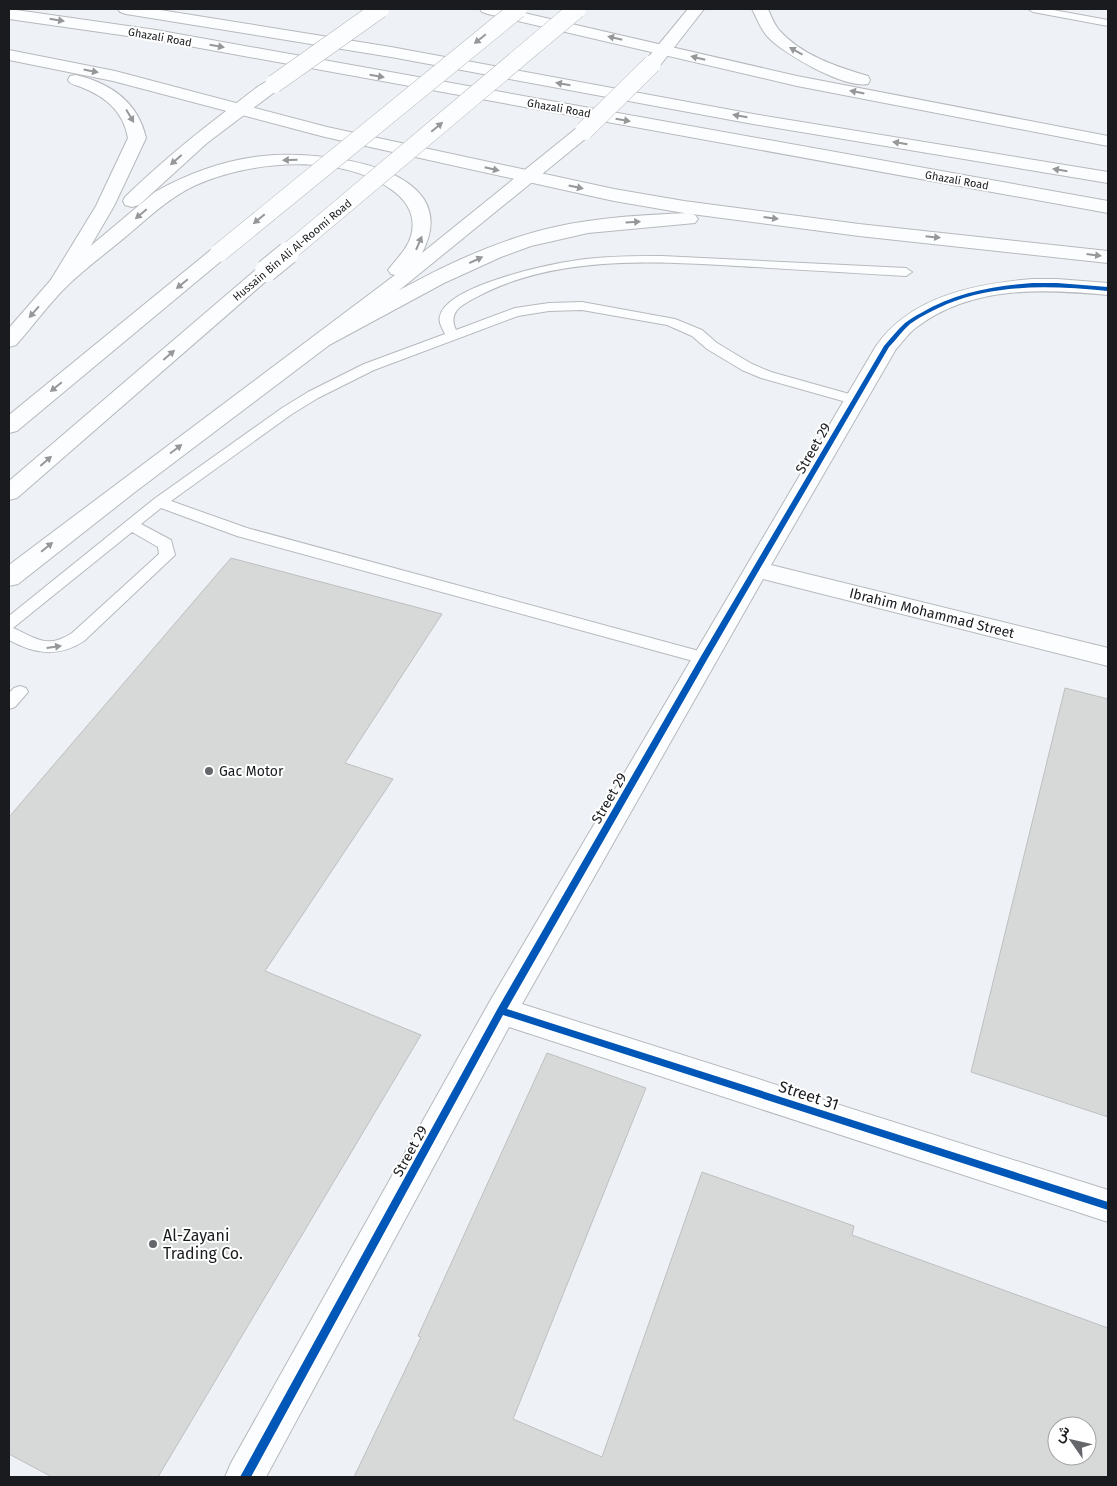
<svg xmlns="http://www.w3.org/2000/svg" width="1117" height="1486" viewBox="0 0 1117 1486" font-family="'Fira Sans',Vazirmatn,sans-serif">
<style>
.building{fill:#d7d8d8;stroke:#bebfc0;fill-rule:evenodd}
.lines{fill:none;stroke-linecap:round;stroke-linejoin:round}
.service-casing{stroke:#b6b9bd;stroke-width:2}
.minor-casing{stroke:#b6b9bd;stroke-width:2}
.trunk-casing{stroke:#b6b9bd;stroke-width:2}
.motorway-casing{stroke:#b6b9bd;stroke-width:2}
.service{fill:#fcfdfe;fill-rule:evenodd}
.minor{fill:#fcfdfe;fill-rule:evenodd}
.trunk{fill:#fcfdfe;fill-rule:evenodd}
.motorway{fill:#fcfdfe;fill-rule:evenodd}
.trunk-bridge-far1-casing{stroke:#b6b9bd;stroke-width:19;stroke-linecap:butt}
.trunk-bridge-casing{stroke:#b6b9bd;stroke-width:24;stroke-linecap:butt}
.trunk-bridge-far1{stroke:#fcfdfe;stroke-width:18}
.trunk-bridge{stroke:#fcfdfe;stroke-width:22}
.cycleway-casing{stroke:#fff;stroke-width:3}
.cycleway{fill:#0057b8;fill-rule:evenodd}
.oneway{fill:#969799}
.poi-dot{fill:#64666a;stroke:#fff;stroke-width:2}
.labels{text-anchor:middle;stroke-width:4;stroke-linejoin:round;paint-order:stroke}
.far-street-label{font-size:11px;fill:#191b1e;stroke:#fff}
.street-label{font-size:14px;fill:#191b1e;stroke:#fff}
.poi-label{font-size:14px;fill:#191b1e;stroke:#fff;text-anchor:start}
.near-street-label{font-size:16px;fill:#191b1e;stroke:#fff}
.near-poi-label{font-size:16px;fill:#191b1e;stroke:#fff;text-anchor:start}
</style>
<rect width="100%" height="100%" fill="#eef2f6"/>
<g class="building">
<polygon points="231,558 442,614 345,763 393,779 265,971 421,1035 158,1477 52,1477 9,1454 9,817"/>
<polygon points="1065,688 1108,699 1108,1117 971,1072"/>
<path d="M547,1053L646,1088L513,1419L602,1457L702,1172L854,1226L852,1235L1108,1328V1477H354L421,1337L418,1336ZM1057,1426H1087V1456H1057Z"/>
</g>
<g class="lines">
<defs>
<g id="service">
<polygon points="1028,9 1048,9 1108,20 1108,26 1033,12"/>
<path d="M662,256L906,268L912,272L906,276C856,273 805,270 755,267C663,262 557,252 473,299C460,306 448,313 456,330L515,308L549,303L582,302L675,319L702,330L717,343L752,364L771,372L860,397L862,400L860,403H850L761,378L742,370L707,349L692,336L667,325L582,310L549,311L518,316L374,370L318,398L292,414L171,501L247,528L710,654L712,658L710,662L704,664L237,536L161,508L141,524L171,540L175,555L84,641C58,658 35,654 9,640V616L154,499L282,408L308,392L364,364L445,334C442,328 438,322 440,316C447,285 550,264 578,260C606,256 634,256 662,256ZM132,532L158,547L159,554L72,633C47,649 38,639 13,628Z"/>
<polygon points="20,686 26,688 28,692 15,707 9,709 9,693 14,688"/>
</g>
<path id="minor" d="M1032,279H1057L1108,283V295C1044,289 972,285 917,327C908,333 903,342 896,349L771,565L1108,648V666L763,579L522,1004L1108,1190V1222L509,1027L266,1477H225L231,1463L490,1001L876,346C911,296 975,284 1032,279Z"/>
<g id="trunk">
<polygon points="688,9 704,9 658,68 646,68 644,64 646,60"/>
<path d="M274,79L280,80L282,84L280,88L207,143L139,205L132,207L125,205L123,201L125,197C161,162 199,131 238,102C249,94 261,82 274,79Z"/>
<path d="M584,126L590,127L593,131L590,135L365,318L135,492L18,584L9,586V565L395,275L391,274L388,270C396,259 407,250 411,236C416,218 409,204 396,193C345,152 252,160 196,185C170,197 150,216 129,234C108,252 85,268 65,288C48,305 33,326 16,345L9,347V328L63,266L69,264L155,192C189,173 225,160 263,156C318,150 468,165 422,253L578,127Z"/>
<polygon points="219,247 226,249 229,253 226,257 17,431 9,433 9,415 212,249"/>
<polygon points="266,265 273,267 276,271 273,275 17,498 9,500 9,481 259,267"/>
</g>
<g id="motorway">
<polygon points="9,9 156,30 1108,201 1108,213 156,40 9,19"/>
<polygon points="118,9 154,9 391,47 753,114 1108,172 1108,183 753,124 391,57 126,14 120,12"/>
<polygon points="480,9 507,9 797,76 1108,136 1108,146 797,86 488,14 482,12"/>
<path d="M752,9H768C771,16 774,24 779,30C801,55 837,67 868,76L870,80L868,84C845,89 783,54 767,36C760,28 757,18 752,9Z"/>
<polygon points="9,50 115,71 327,127 614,189 684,201 859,224 1108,251 1108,263 859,236 684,213 614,201 325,137 113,81 9,60"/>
<path d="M76,75C110,83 138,102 146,138L114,206L69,283L66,287L59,289L52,287L49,283L96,206L128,138C123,111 106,97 81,87C76,85 71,85 68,80L70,76Z"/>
<path d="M688,213L695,215L698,219L695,223L588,233L531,246L501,257L444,283L331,344L324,346L317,344L313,340L317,336C393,294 469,246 555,227C599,217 644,215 688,213Z"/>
</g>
</defs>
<use href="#service" class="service-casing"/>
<use href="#minor" class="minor-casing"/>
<use href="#trunk" class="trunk-casing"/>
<use href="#motorway" class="motorway-casing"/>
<use href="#service" class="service"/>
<use href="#minor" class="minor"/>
<use href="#trunk" class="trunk"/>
<use href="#motorway" class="motorway"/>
<defs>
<g id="trunk-bridge-far1">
<polyline points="274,84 380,9"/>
<polyline points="584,131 652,64"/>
<polyline points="219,253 518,9"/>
<polyline points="286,254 577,9"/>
</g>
<polyline id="trunk-bridge" points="266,271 288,253"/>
</defs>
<use href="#trunk-bridge-far1" class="trunk-bridge-far1-casing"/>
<use href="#trunk-bridge" class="trunk-bridge-casing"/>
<use href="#trunk-bridge-far1" class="trunk-bridge-far1"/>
<use href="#trunk-bridge" class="trunk-bridge"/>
<defs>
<path id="cycleway" d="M1032,283H1057L1108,287V291C1053,286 999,283 947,304C934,310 921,316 910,324C902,331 896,340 889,347L708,658L507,1009L1108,1202V1210L503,1015L251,1477H240L498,1008L700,658L884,346C891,338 897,330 905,323C910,319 915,316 921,313C955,293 993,286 1032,283Z"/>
</defs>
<use href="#cycleway" class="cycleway-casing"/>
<use href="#cycleway" class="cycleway"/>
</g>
<defs><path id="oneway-solid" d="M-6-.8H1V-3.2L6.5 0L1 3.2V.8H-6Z" transform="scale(1.25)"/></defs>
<g class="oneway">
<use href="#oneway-solid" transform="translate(57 20) rotate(9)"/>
<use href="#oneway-solid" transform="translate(615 38) rotate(-167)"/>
<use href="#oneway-solid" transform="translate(480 39) rotate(141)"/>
<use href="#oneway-solid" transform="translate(217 46) rotate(10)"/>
<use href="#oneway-solid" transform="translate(796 51) rotate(-151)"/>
<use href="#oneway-solid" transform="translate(698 58) rotate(-166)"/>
<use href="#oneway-solid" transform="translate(91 71) rotate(11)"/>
<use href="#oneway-solid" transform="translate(377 76) rotate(10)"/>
<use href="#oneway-solid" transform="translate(563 84) rotate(-170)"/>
<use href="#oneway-solid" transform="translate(857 92) rotate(-169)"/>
<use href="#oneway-solid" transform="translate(130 116) rotate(59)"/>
<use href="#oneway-solid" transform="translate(740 116) rotate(-170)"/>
<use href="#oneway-solid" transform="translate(623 120) rotate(10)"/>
<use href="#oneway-solid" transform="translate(437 127) rotate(-40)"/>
<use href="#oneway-solid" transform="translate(900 143) rotate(-171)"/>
<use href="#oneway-solid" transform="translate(176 160) rotate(139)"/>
<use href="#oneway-solid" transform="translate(290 160) rotate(179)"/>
<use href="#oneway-solid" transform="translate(492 169) rotate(13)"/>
<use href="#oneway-solid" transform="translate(1060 170) rotate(-171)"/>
<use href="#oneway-solid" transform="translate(576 187) rotate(12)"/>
<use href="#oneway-solid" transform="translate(141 214) rotate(140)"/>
<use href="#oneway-solid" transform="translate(771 218) rotate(7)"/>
<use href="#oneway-solid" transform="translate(259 219) rotate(140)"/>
<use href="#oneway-solid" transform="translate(633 222) rotate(-3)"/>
<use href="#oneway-solid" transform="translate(933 237) rotate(6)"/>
<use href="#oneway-solid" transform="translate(419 243) rotate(-67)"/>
<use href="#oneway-solid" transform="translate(1094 255) rotate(7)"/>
<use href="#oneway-solid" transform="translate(476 260) rotate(-25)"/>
<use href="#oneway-solid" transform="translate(182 284) rotate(141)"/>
<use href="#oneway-solid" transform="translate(34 312) rotate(131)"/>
<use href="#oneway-solid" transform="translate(169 355) rotate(-41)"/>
<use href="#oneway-solid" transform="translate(56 387) rotate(141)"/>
<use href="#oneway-solid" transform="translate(176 449) rotate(-37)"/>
<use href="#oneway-solid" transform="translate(46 461) rotate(-41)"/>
<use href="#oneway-solid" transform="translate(47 547) rotate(-39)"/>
<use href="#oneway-solid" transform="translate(54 647) rotate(-8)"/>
</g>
<g class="poi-dot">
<circle cx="209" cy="771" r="5"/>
<circle cx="153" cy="1244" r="5"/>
</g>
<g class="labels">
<g class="far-street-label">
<text transform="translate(160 37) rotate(10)" y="4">Ghazali Road</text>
<text transform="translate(559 108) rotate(10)" y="4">Ghazali Road</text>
<text transform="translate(957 180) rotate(10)" y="4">Ghazali Road</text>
<text transform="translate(292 250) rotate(-40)" y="4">Hussain Bin Ali Al-Roomi Road</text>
</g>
<g class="street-label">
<text transform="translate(813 448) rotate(-60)" y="5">Street 29</text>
<text transform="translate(932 613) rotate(14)" y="5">Ibrahim Mohammad Street</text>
<text transform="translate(609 798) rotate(-60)" y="5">Street 29</text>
<text transform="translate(410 1151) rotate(-61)" y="5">Street 29</text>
</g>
<g class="poi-label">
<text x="219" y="776">Gac Motor</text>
</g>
<g class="near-street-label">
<text transform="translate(809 1095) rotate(18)" y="6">Street 31</text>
</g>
<g class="near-poi-label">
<text x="163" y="1241">Al-Zayani<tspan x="163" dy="18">Trading Co.</tspan></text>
</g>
</g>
<rect width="1117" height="1486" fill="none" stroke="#191b1e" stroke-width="20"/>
<g transform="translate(1072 1441) rotate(304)"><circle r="24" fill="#ffffff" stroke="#a3a4a5"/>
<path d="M0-4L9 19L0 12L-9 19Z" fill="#64666a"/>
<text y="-8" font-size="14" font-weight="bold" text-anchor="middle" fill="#191b1e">ش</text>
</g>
</svg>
